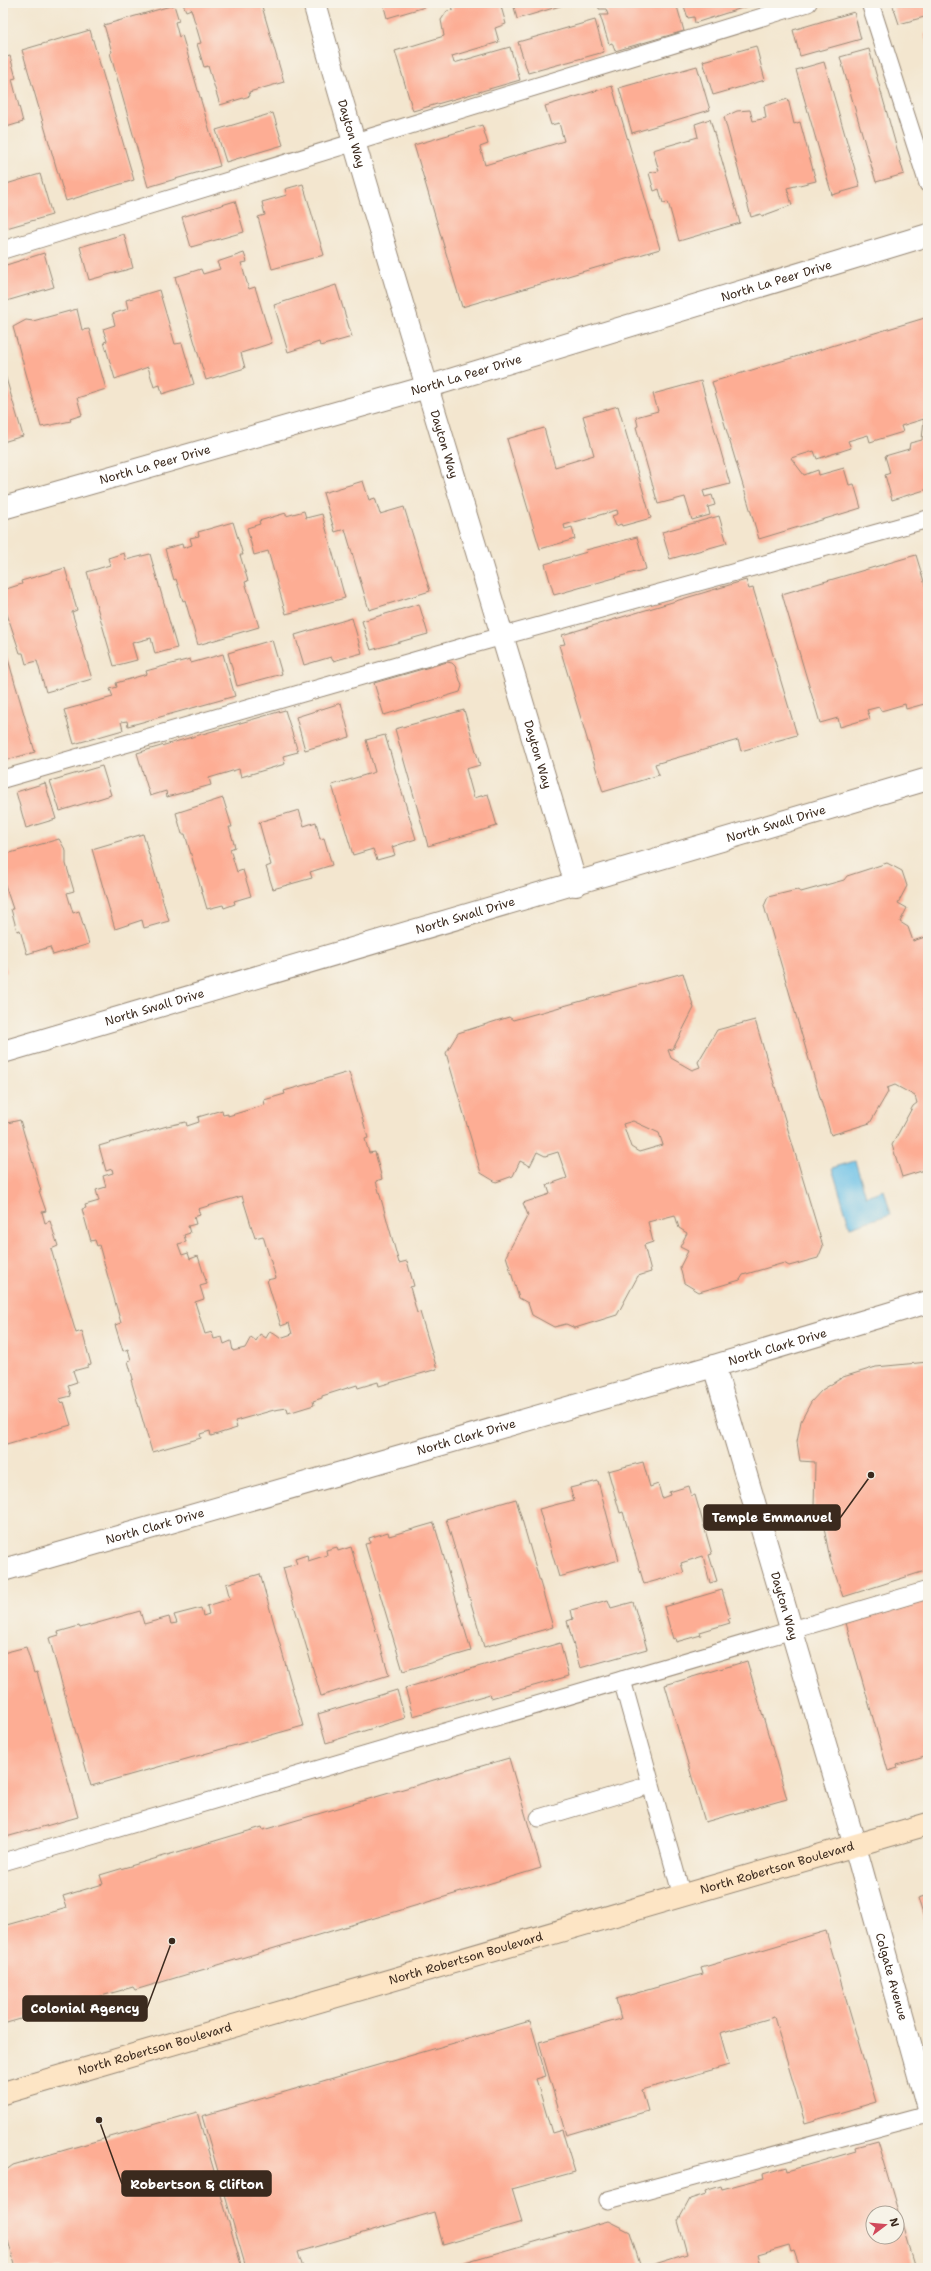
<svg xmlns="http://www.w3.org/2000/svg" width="931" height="2271" viewBox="0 0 931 2271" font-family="'Shantell Sans',sans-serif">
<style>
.water{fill:#6bc1e8;stroke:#537683}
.building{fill:#fdad94;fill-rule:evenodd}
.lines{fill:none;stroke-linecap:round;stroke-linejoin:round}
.service-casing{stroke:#978876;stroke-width:19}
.minor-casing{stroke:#978876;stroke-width:24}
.secondary-casing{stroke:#978876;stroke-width:24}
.service{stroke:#fff;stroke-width:17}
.minor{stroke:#fff;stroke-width:22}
.secondary{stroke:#fde5c5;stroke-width:22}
.labels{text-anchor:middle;stroke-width:4;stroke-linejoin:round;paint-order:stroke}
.street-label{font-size:12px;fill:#3b2a1e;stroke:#f7f3e8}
.leader{fill:none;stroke:#3b2a1e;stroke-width:1.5}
.callout-dot{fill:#3b2a1e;stroke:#f7f3e8;stroke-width:1.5}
.callout{fill:#3b2a1e;stroke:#3b2a1e;stroke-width:1.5}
.callout-label{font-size:13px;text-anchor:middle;font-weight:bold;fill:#fff}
</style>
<rect width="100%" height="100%" fill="#f7f3e8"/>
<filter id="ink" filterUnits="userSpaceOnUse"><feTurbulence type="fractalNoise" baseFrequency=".025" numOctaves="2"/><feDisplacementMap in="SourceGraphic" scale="8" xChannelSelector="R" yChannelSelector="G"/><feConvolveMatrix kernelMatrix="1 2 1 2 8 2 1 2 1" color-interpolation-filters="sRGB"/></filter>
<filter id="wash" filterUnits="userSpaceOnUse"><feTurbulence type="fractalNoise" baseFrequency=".012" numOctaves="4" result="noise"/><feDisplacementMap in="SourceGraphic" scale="16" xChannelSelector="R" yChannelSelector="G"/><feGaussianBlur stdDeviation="0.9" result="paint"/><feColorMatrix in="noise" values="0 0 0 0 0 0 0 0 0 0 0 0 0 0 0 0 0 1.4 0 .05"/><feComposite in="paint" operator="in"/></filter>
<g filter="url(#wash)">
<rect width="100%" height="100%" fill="#f3e6cf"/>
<polygon class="water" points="855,1161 866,1196 884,1190 891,1214 850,1227 832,1168"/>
<g id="blocks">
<g class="building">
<polygon points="255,3 261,3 284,82 249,92 250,96 220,105 208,66 204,67 197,44 201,43 191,9 186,11 183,4"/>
<polygon points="383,3 424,3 425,7 387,18"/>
<polygon points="451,3 500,3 506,24 495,28 499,42 452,56 454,63 510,47 520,80 413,111 395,51 444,36 441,20 447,11 453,10"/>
<polygon points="513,3 570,3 517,19"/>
<polygon points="598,3 676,3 684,31 615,51 612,43 609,44 600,15 608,15 606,9 599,9"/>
<polygon points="683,3 758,3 695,23 694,17 688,18"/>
<polygon points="892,3 928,3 928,16 899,24"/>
<polygon points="174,5 179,21 175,22 179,37 182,35 220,166 148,187 110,53 112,52 104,25"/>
<polygon points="854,12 861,39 800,56 793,30"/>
<polygon points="595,20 604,52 528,73 518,42"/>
<polygon points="90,30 134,180 66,201 22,50"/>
<polygon points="928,33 928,45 924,34"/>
<polygon points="756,46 765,80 713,95 703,61"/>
<polygon points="869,49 904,174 876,182 840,57"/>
<polygon points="10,56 16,78 12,79 23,122 3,128 3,58"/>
<polygon points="824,62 860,187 832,195 796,70"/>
<polygon points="697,66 710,110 632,133 619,88"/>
<polygon points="612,86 660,249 462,307 414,145 482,125 488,144 480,147 485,165 564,141 559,123 551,125 545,106"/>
<polygon points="788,99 794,124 800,122 816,181 787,188 792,205 762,216 761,214 751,217 724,117 737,111 750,110 753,121 766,118 764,106"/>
<polygon points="273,113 283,145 226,162 216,130"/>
<polygon points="710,119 740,223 679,241 668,202 663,203 659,189 654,191 649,173 659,171 653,150 698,137 695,124"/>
<polygon points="40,174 52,215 3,229 3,185"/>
<polygon points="303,184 324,255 272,269 258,217 265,215 262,202 287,195 285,189"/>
<polygon points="235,201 244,232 191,247 182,217"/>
<polygon points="124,234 133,268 89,280 80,247"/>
<polygon points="44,253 54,287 3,302 3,266"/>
<polygon points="244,253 247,262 241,263 249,289 255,287 272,343 241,353 245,368 206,380 175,277 201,269 203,274 220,269 217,262"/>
<polygon points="336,285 352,337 320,346 319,342 288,352 274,305"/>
<polygon points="159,290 175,344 182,343 194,384 162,394 160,385 154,387 148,367 115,379 104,342 107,341 103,329 115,325 112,314 128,309 126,300"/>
<polygon points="77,309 82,330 89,329 106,389 77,398 82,415 70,419 71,421 41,427 13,327 26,320 33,321"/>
<polygon points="928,317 928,489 892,500 885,475 890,473 885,456 909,449 910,443 922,440 924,419 901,426 903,432 870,442 868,435 848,441 851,448 817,459 814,451 791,458 804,475 818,470 819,475 844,468 849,485 854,484 861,508 759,539 712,382"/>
<polygon points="3,368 23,436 3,442"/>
<polygon points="701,381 730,484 703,491 705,497 712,495 715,505 708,507 710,515 692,520 685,497 658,504 636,427 638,426 636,417 658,411 653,394"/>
<polygon points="618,406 651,518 622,526 621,524 616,526 612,516 618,514 617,510 564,525 565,529 572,527 575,539 540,549 507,439 544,428 555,467 594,455 583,416"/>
<polygon points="363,481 369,500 375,498 380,514 404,507 430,591 369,610 345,529 335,532 323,493"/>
<polygon points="304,511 306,518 322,514 345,598 286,614 268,551 254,555 247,528 260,524 259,521 286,513 286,516"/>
<polygon points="719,516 727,543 670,559 662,532"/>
<polygon points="233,522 243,555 240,555 248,581 245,582 259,627 198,645 185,600 183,601 176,579 174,580 165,549 182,544 183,548 192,545 190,538 199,536 198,532"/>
<polygon points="637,537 646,569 554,595 545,564 587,552 586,550"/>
<polygon points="124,553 126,560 150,554 177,648 155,654 151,638 132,643 137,660 114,666 87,572 110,565 108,558"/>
<polygon points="916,555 928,595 928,703 906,709 905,704 881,711 879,707 867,710 870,718 840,727 838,718 820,723 782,594"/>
<polygon points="65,568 77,610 72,612 92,679 46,692 37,661 26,664 23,653 20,653 3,602 3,590 22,584 21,581"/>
<polygon points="746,580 749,589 753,588 797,735 741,751 738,740 655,764 659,775 603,792 559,645 565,644 562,635"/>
<polygon points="419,604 428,634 371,650 362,621"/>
<polygon points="352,618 362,653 333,661 331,657 304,665 295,635"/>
<polygon points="272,640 282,674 237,686 228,653"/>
<polygon points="3,642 35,752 3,761"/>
<polygon points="223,654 235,696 128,726 127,721 121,722 123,730 74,744 64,710 113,697 110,689 117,687 116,683 147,674 146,671 190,659 191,663"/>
<polygon points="447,662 452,663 455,666 462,686 460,692 384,715 374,683"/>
<polygon points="341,703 350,737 305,750 296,717"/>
<polygon points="285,710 298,752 283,756 285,764 241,777 239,769 209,778 211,785 167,797 166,791 150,796 137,753"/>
<polygon points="464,710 480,765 466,769 474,798 488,794 497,826 428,846 395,729"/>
<polygon points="385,735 416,839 392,847 395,855 377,860 373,849 353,855 332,785 375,772 366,740"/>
<polygon points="102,766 111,795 60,811 50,781"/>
<polygon points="45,783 56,819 26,828 16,792"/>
<polygon points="223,798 232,827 229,827 235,847 230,849 237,872 243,870 251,896 234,901 235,904 224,908 223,905 207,909 185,834 182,834 176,813"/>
<polygon points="299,810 304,826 316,822 320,839 324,838 332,865 310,872 312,878 273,889 266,867 271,865 259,822"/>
<polygon points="143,834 169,921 144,928 142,920 115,929 92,849"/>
<polygon points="59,839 66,851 66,864 74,891 67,893 73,913 79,911 89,944 53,955 50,947 27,954 20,930 17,931 11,909 13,909 3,879 3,855"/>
<polygon points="887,863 902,871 907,886 898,903 907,908 900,922 908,927 913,941 928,936 928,1007 924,1008 928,1021 928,1169 902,1177 892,1145 913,1106 917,1103 915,1096 895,1085 887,1088 888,1092 870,1123 831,1135 764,906 768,897 797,890 801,892 844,880 847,876"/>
<polygon points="3,959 7,972 3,973"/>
<path d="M683,973L694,1008L673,1049L668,1050L671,1058L692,1070L700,1067L698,1062L717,1030L755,1020L823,1246L818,1258L789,1266L784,1263L743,1275L740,1280L699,1292L684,1283L680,1267L688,1251L680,1247L687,1233L679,1228L675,1215L648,1222L653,1242L644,1245L651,1272L638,1276L617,1315L575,1328L566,1324L554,1327L532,1315L528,1303L519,1298L506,1256L528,1215L523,1203L550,1194L547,1185L567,1178L558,1152L545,1156L537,1152L530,1166L520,1161L513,1176L496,1182L481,1173L446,1053L458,1033L509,1017L513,1020ZM633,1121L659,1133L663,1145L639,1152L631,1147L623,1124Z"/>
<path d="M349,1072L368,1138L365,1139L369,1153L375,1152L382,1179L376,1181L399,1263L407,1261L414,1286L410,1287L417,1313L420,1312L437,1369L379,1386L378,1382L358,1388L357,1385L322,1396V1398L313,1401L314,1405L288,1413L287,1408L274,1410L235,1421L237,1428L211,1436L210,1431L200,1434L201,1438L152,1452L131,1380L133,1379L128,1361L131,1360L128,1349L123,1351L115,1325L121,1323L99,1245L97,1246L95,1240L91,1241L82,1209L86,1208L85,1205L99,1201L96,1190L106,1187L103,1176L113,1173L112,1169L106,1171L99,1146L167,1126L186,1122L187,1126L199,1122L198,1117L222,1110L223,1115L228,1114V1116L265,1105L264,1100L285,1094L284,1091ZM242,1196L255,1238L263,1236L276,1278L267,1280L281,1326L289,1323L292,1334L280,1338L270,1331L266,1338L260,1334L256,1341L251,1337L245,1348L233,1351L231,1341L224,1344L222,1337L214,1339L212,1332L205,1334L195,1302L204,1299L200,1286L207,1284L198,1256L190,1259L188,1253L182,1255L178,1244L186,1242L184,1235L190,1233L188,1226L196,1224L194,1217L200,1215L198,1209Z"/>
<polygon points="20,1120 41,1191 39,1191 46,1211 42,1212 45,1223 50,1221 58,1246 51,1249 76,1333 82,1331 91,1364 88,1365 88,1367 73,1371 77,1382 68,1385 71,1396 59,1399 61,1403 64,1402 71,1425 3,1445 3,1124"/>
<polygon points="928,1362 928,1570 843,1597 830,1559 823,1523 816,1525 814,1507 815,1462 800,1461 797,1442 801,1421 811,1402 822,1390 843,1377 876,1367"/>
<polygon points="643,1462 650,1487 658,1484 662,1498 670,1495 669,1492 689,1486 692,1496 695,1495 712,1554 709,1555 717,1581 710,1583 703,1556 681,1563 684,1573 644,1584 623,1512 620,1513 608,1471"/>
<polygon points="598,1481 619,1560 559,1577 539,1509 574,1500 570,1488"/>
<polygon points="516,1499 553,1627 484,1647 446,1519"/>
<polygon points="434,1523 471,1651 403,1671 365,1544 370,1543 369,1538 388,1532 389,1536"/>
<polygon points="337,1547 338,1551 351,1547 389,1675 321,1696 283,1568 297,1564 295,1559 307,1555 308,1561 327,1555 326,1550"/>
<polygon points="260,1574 303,1726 91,1786 49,1638 59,1635 58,1632 79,1626 80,1628 140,1611 144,1624 169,1617 171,1624 177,1623 174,1615 201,1608 203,1616 209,1614 207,1606 230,1599 226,1584"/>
<polygon points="722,1590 730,1618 728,1619 730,1623 700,1632 701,1635 676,1642 675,1638 673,1639 664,1607"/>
<polygon points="928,1599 928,1756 897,1765 898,1768 888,1771 846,1623"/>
<polygon points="608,1600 611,1608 633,1602 647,1649 580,1668 567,1621 573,1619 571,1610"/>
<polygon points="560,1643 569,1676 491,1698 490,1694 413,1716 405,1688"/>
<polygon points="26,1647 34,1673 37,1672 78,1817 6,1837 3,1827 3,1653"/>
<polygon points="747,1661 787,1799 705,1822 665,1685"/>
<polygon points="397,1690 405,1718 326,1743 318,1714"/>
<polygon points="509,1758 541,1868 135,1990 133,1987 3,2024 3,1926 67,1908 63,1896 103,1884 100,1875 262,1827 263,1830"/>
<polygon points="928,1895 928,1931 918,1898"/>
<polygon points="826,1931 876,2102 805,2123 774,2017 720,2033 729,2065 642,2090 648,2111 566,2135 539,2042 621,2019 616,1999 703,1974 701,1968"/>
<polygon points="530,2021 546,2076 536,2079 552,2133 562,2130 575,2172 512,2189 522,2222 443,2245 434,2212 298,2252 303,2268 246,2268 202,2116"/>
<polygon points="197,2112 242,2268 16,2268 3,2224 5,2171 13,2165"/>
<path d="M877,2141L915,2268H800L794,2251L791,2252L789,2245L758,2254L762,2268H642L687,2254L678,2221L690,2199L706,2194L705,2191L721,2186L722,2189L764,2178L763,2174L786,2167L787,2171L856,2151L855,2147ZM873,2213H897V2237H873Z"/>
<polygon points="608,2221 630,2232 641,2268 444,2268"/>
</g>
</g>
</g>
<g filter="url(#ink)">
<use href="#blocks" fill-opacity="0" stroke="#978876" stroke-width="1"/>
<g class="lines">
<defs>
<g id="service">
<polyline points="870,3 928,184"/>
<polyline points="3,250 808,3"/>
<polyline points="3,779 463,647 928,519"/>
<polyline points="622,1680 682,1896"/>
<polyline points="539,1818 650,1785"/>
<polyline points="3,1862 928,1590"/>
<polyline points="608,2200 928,2114"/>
</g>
<g id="minor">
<path id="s1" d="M314,3C397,298 491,590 576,885"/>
<path id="s2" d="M3,508L427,387L928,235"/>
<path id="s3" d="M3,1052L928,779"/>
<path id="s4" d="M714,1366L855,1846L928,2108"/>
<path id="s5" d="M3,1570L714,1366L928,1302"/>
</g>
<g id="secondary">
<path id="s6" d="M3,2093L928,1824"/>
</g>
</defs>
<use href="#service" class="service-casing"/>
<use href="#minor" class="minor-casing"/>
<use href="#secondary" class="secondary-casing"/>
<use href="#service" class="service"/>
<use href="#minor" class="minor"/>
<use href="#secondary" class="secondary"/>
</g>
</g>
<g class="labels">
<g class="street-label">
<text dy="4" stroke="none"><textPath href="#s1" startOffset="136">Dayton Way</textPath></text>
<text dy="4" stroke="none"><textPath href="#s2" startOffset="806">North La Peer Drive</textPath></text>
<text dy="4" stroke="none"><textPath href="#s2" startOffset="482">North La Peer Drive</textPath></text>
<text dy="4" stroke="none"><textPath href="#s1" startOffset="460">Dayton Way</textPath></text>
<text dy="4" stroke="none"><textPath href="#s2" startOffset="158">North La Peer Drive</textPath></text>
<text dy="4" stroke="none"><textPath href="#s1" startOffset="784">Dayton Way</textPath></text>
<text dy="4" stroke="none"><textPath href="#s3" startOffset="806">North Swall Drive</textPath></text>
<text dy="4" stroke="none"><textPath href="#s3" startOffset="482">North Swall Drive</textPath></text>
<text dy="4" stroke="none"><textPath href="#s3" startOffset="158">North Swall Drive</textPath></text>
<text dy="4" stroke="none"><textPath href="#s5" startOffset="806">North Clark Drive</textPath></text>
<text dy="4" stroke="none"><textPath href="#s5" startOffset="482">North Clark Drive</textPath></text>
<text dy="4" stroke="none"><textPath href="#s5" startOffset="158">North Clark Drive</textPath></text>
<text dy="4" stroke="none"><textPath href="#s4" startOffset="250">Dayton Way</textPath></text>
<text dy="4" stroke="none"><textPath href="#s6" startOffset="806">North Robertson Boulevard</textPath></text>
<text dy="4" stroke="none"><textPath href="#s6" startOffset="482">North Robertson Boulevard</textPath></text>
<text dy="4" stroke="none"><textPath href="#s4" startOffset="636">Colgate Avenue</textPath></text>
<text dy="4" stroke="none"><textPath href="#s6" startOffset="158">North Robertson Boulevard</textPath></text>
</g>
</g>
<path class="leader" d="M871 1475L840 1518M172 1941L147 2008M99 2120L122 2184"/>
<g class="callout-dot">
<circle cx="871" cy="1475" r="4"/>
<circle cx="172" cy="1941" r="4"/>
<circle cx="99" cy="2120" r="4"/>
</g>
<g class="callout">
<rect x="704" y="1505" width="136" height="25" rx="4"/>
<rect x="23" y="1996" width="124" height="25" rx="4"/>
<rect x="122" y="2171" width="149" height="25" rx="4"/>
</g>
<g class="callout-label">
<text x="772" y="1522">Temple Emmanuel</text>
<text x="85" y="2013">Colonial Agency</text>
<text x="197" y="2189">Robertson &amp; Clifton</text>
</g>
<rect width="931" height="2271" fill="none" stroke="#f7f3e8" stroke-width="16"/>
<g transform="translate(885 2225) rotate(74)"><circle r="19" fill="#f7f3e8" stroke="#aca397"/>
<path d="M0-3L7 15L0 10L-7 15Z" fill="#d1495b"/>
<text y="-6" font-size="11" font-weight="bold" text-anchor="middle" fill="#3b2a1e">N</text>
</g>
</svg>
